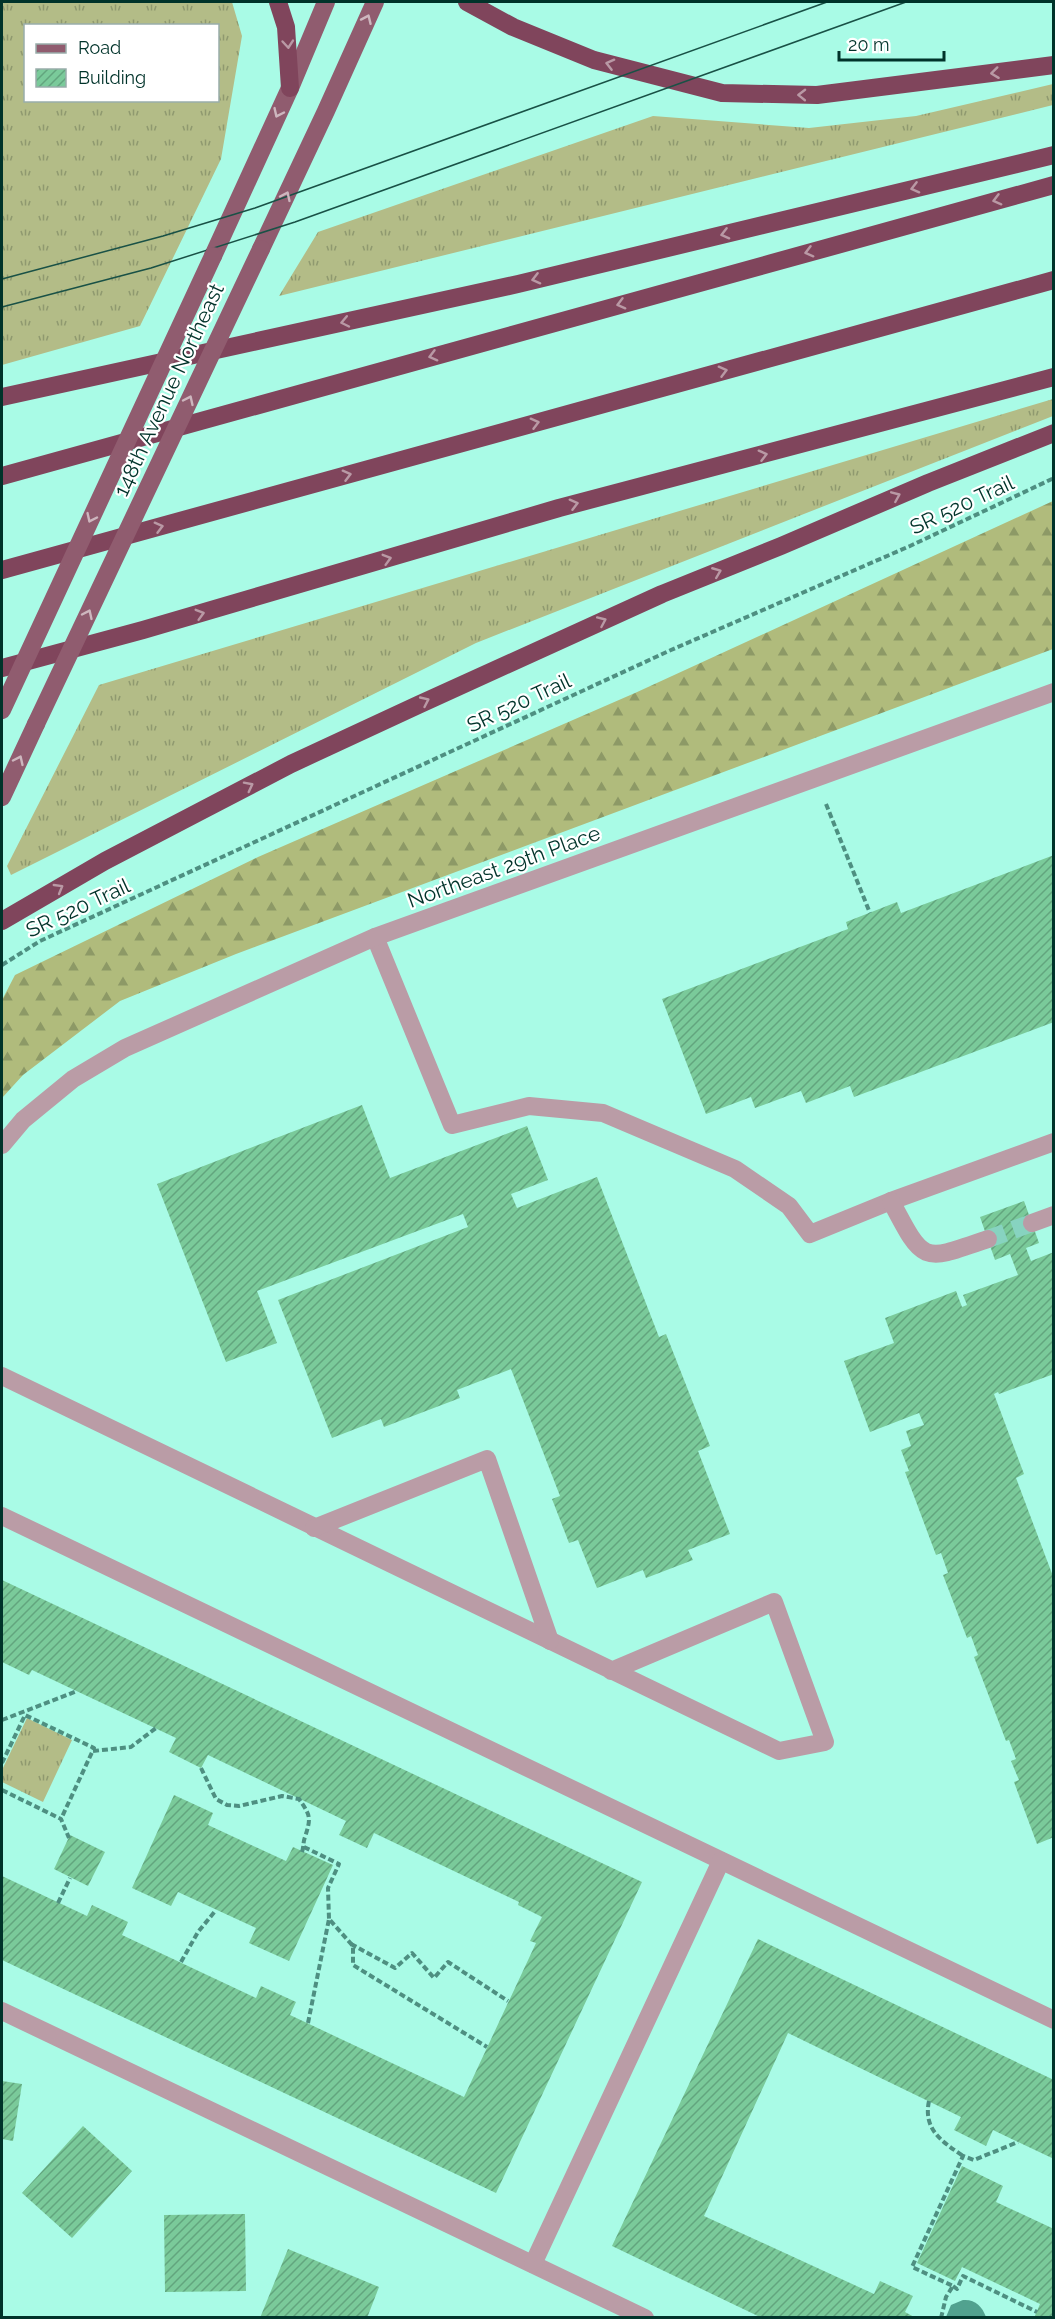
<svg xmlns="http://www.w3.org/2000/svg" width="1055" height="2319" viewBox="0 0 1055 2319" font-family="Raleway,sans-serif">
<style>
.grass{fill:url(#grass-tufts);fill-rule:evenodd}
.forest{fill:url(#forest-firs)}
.water{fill:#51a28f}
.building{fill:url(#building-hatch)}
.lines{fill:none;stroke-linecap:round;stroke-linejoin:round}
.minor-tunnel{stroke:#87d3c0;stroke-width:18;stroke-dasharray:18 9;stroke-linecap:butt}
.path{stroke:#4e8f81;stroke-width:4;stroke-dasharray:6 3;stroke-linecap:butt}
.minor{stroke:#ba9ca6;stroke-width:18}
.major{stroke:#905c6f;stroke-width:18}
.highway{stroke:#80455c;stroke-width:18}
.tram{stroke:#195146;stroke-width:1.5}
.major-bridge{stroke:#905c6f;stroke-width:18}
.oneway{stroke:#cdb6be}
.oneway2{stroke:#b999a5}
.labels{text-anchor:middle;stroke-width:4.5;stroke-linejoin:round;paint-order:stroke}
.street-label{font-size:21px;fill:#00332a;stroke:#fff}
</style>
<defs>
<pattern id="grass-tufts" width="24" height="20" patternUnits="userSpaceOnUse" patternTransform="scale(1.5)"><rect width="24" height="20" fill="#b3bc87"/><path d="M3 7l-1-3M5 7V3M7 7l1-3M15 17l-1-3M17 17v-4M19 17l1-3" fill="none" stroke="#8f996f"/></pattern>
<pattern id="forest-firs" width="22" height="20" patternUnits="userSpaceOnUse" patternTransform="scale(1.5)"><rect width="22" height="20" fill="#b0bb7c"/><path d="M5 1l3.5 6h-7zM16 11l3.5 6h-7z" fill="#8d9966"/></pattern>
<pattern id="building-hatch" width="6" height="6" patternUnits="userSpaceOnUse" patternTransform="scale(1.5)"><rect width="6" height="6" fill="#7aca9a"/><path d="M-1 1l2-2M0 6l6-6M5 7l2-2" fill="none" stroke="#62a57e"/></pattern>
</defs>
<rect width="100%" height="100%" fill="#a9fbe6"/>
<g class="grass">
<path d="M2,2H232L242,36L221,159L140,326L2,365ZM26,26H218V100H26Z"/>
<polygon points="1053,84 1053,105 279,296 318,232 653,116 809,128 916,116"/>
<polygon points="1053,399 1053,416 476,643 11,875 7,866 99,685"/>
<polygon points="27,1718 72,1740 43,1802 2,1782 2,1770"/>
</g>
<polygon class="forest" points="1053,501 1053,649 236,954 120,1001 23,1075 2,1098 2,1000 15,975 258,857 635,693"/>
<path class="water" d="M963,2300C975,2299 982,2306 986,2317H946L951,2305Z"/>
<g class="building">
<polygon points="1054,855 1054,1022 854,1097 850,1086 806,1103 801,1091 755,1108 751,1097 706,1114 662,999 848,929 846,922 897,902 901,913"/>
<polygon points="362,1105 390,1178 527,1126 548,1180 511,1194 517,1208 597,1177 659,1337 666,1334 710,1446 698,1451 730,1534 688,1550 693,1560 646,1578 643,1570 597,1588 578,1540 569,1543 552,1499 560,1496 511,1369 457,1390 460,1398 384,1427 381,1419 332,1438 278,1300 468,1227 463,1214 257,1291 277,1343 226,1362 157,1184"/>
<polygon points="1024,1201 1039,1243 1026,1248 1031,1261 1054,1252 1054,1374 999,1394 998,1392 994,1394 1024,1474 1016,1478 1054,1579 1054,1837 1037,1844 1014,1782 1019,1780 1011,1761 1016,1759 1009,1740 1006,1741 974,1657 978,1655 971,1636 967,1638 943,1575 948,1573 941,1553 936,1555 905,1472 909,1471 901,1450 911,1446 906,1431 924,1425 919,1413 870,1432 844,1361 894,1343 885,1318 956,1291 962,1307 967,1305 963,1295 1018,1275 1010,1254 995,1260 980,1217"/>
<polygon points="2,1580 642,1882 496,2193 2,1960 2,1876 87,1916 92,1905 128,1922 122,1935 256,1998 261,1986 296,2002 290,2015 464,2097 536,1943 530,1941 542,1917 518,1905 519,1902 374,1833 367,1848 339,1835 346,1821 208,1755 201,1768 169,1752 176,1738 32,1670 29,1675 2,1662"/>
<polygon points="174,1795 213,1813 208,1825 286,1861 293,1847 333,1865 289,1961 249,1943 256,1928 178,1892 171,1906 132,1888"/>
<polygon points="70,1835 105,1852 88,1886 54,1869"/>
<polygon points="758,1939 1054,2080 1054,2159 993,2130 986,2146 954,2130 961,2117 788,2033 704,2216 874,2294 880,2281 913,2296 905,2312 916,2318 762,2318 612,2246"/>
<polygon points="2,2081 22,2084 13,2141 2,2139"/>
<polygon points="83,2126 132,2171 72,2238 22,2193"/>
<polygon points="962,2166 1003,2186 996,2202 1054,2229 1054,2318 1034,2318 1040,2304 962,2267 955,2281 917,2263"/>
<polygon points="245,2214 246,2291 165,2292 164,2215"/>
<polygon points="288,2249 379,2287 367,2318 260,2318"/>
</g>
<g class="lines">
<polyline class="minor-tunnel" points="988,1239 1032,1223"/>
<g class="path">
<polyline points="826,804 870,913"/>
<polyline points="2,965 40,941 671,650 910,546 1054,478"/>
<polyline points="2,1720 77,1691"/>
<polyline points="93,1751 131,1747 156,1728"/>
<polyline points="2,1763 25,1715 94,1748 61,1819"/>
<path d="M201,1768L216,1799L227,1805L239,1806L282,1796L299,1799C311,1816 311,1818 305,1837C303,1842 304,1846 302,1852"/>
<polyline points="2,1790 61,1819 69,1838"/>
<polyline points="304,1847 339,1864 328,1888 329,1919"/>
<polyline points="58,1903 70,1878"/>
<polyline points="351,1944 395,1968 412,1953 434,1978 448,1962 508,2001"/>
<polyline points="181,1962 198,1932 216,1910"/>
<polyline points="308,2023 329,1919 353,1946 353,1965 487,2047"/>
<path d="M929,2101C923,2129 941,2141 963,2156"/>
<polyline points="953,2286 957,2289 963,2276 1037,2312"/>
<polyline points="941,2318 946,2297 953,2286 912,2267 963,2156 974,2160 1018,2142"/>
</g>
<g class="minor">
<polyline points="375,937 452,1125 529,1106 603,1113 735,1169 789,1206 810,1234 891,1201 1054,1142"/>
<polyline points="2,1145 23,1120 73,1079 125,1048 375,937 1054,692"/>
<path d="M891,1201C924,1264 922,1262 988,1239"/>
<polyline points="1032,1223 1054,1215"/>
<polyline points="2,1376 779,1751 825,1742 774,1602 611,1671"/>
<polyline points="2,1516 1054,2020"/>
<polyline points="314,1528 487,1459 550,1641"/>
<polyline points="2,2011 645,2318"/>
<polyline points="533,2264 721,1861"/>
</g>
<g class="major">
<polyline points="261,249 326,111 375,2"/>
<polyline points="213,256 290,88 326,2"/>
<polyline points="2,797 36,724"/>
</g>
<g class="highway">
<polyline points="278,2 286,27 290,88"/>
<polyline points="467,2 513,27 594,60 722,93 817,95 1054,65"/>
<polyline points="2,397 518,284 1054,155"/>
<polyline points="2,476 1054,185"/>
<polyline points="2,570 1054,280"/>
<polyline points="2,668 143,630 559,508 1054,377"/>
<polyline points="2,921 105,861 197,813 291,764 418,705 662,594 781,546 928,483 1054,433"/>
</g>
<g class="tram">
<polyline points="2,279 163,236 255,208 827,2"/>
<polyline points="2,307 151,268 295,222 906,2"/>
</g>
<g class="major-bridge">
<polyline points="2,710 213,256"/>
<polyline points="36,724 261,249"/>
</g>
</g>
<defs><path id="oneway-chevron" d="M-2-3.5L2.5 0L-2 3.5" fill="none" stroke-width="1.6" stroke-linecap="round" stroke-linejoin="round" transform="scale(1.5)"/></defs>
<g class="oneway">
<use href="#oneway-chevron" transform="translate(367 19) rotate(-66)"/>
<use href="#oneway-chevron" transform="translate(278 113) rotate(115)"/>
<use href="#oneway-chevron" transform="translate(286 196) rotate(-65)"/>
<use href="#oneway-chevron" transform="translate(189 400) rotate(-65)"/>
<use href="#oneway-chevron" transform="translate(91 518) rotate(115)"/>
<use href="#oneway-chevron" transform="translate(88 614) rotate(-65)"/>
<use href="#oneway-chevron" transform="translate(19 760) rotate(-65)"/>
</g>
<g class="oneway2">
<use href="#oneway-chevron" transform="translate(288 44) rotate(85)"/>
<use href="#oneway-chevron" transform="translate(610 64) rotate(-166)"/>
<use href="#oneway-chevron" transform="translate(995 73) rotate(173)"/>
<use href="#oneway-chevron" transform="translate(802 95) rotate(-179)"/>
<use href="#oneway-chevron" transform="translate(915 188) rotate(166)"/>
<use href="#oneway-chevron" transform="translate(997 200) rotate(165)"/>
<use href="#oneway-chevron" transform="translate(725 234) rotate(166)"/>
<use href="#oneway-chevron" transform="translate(809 252) rotate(165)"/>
<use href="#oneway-chevron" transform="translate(536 279) rotate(166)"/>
<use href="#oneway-chevron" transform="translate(621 304) rotate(165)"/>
<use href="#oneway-chevron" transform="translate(345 322) rotate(168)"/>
<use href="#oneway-chevron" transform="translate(433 356) rotate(165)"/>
<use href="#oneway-chevron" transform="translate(723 371) rotate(-15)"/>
<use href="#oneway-chevron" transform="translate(535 423) rotate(-15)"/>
<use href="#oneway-chevron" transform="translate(763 455) rotate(-15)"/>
<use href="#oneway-chevron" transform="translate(347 475) rotate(-15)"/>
<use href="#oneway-chevron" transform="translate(896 496) rotate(-23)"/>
<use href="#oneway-chevron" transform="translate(574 504) rotate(-15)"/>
<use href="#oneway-chevron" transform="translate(159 527) rotate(-15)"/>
<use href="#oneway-chevron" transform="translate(387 559) rotate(-16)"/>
<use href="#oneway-chevron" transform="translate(717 572) rotate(-22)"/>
<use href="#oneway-chevron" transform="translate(200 614) rotate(-16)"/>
<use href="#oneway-chevron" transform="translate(602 621) rotate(-24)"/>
<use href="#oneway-chevron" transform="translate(425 701) rotate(-25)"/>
<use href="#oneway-chevron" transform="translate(249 786) rotate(-27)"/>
<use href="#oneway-chevron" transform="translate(59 888) rotate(-30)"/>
</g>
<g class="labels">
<g class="street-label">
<text transform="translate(169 390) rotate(-65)" y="7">148th Avenue Northeast</text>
<text transform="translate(962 505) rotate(-25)" y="7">SR 520 Trail</text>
<text transform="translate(519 703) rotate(-25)" y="7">SR 520 Trail</text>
<text transform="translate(504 867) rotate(-20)" y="7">Northeast 29th Place</text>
<text transform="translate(78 908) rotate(-25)" y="7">SR 520 Trail</text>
</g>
</g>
<rect width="1055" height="2319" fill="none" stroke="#00332a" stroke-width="6"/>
<rect x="24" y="24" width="195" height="78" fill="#ffffff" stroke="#99adaa" stroke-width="1.5"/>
<rect x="36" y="44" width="30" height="9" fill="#905c6f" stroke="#99adaa" stroke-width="1.5"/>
<text x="78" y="54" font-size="18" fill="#00332a">Road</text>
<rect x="36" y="69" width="30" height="18" fill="url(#building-hatch)" stroke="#99adaa" stroke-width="1.5"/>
<text x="78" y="84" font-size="18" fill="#00332a">Building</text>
<path d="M839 51v9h105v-9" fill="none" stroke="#00332a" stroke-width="3"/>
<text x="848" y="51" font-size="18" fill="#00332a" stroke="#ffffff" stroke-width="4.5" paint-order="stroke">20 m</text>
</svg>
